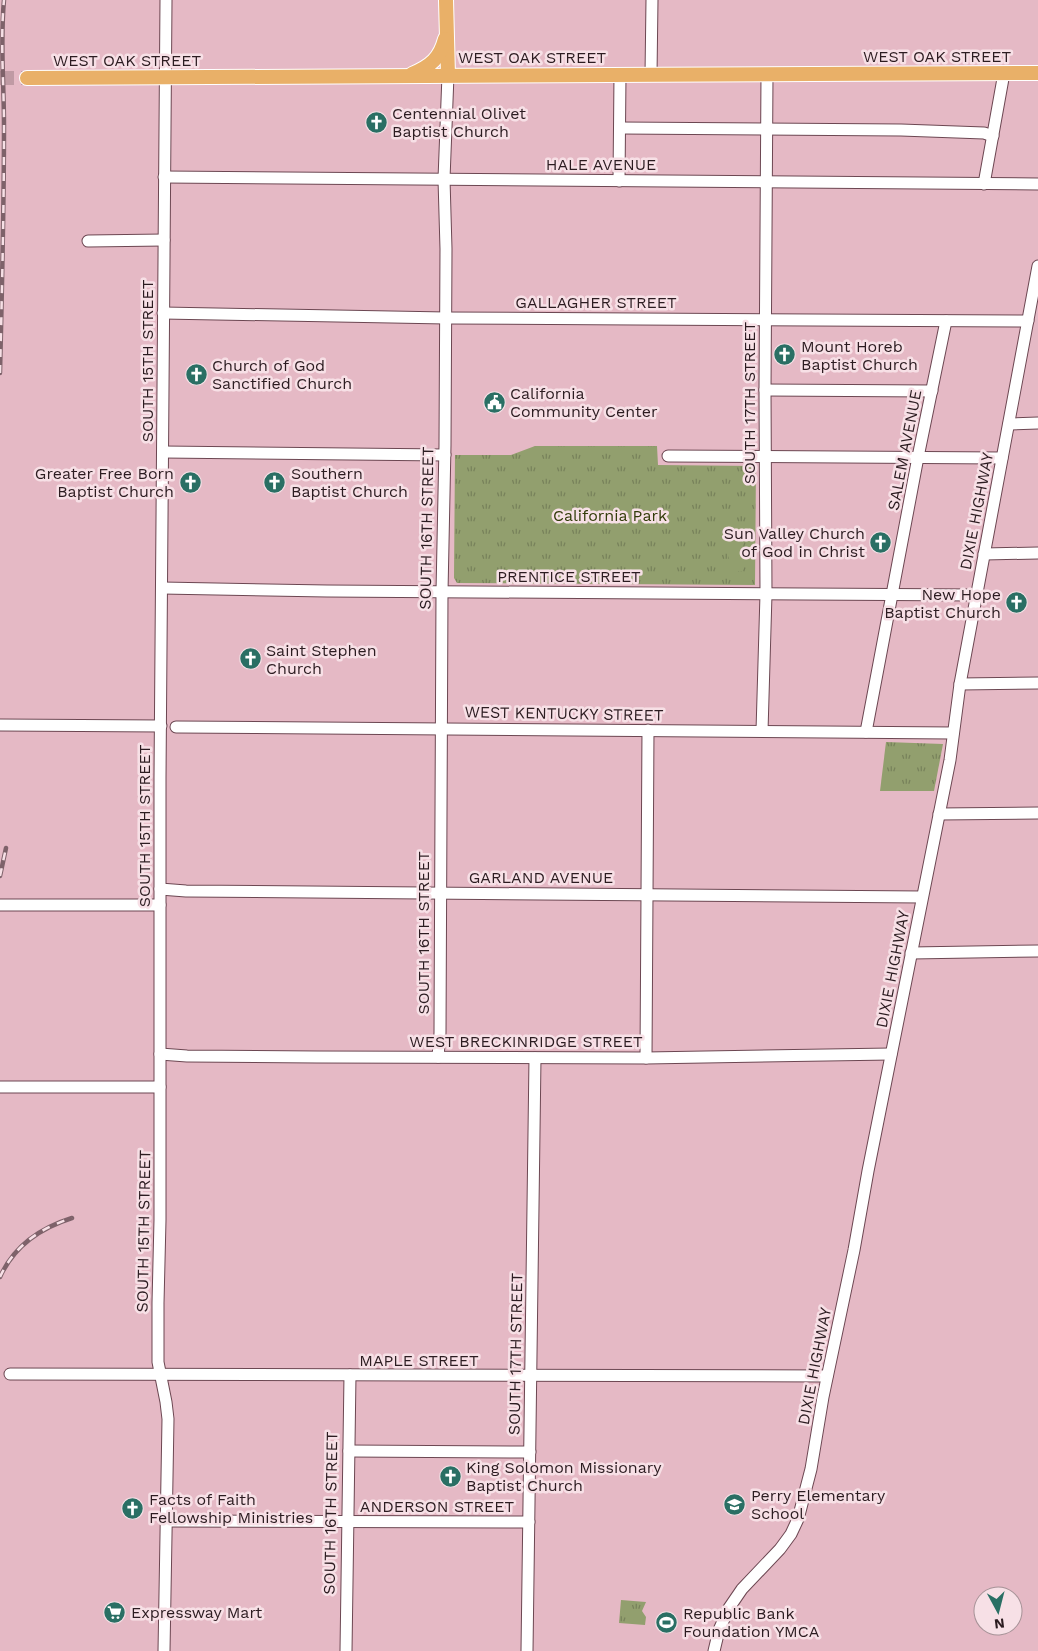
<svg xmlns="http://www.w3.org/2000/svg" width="1038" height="1651" viewBox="0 0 1038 1651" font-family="'Work Sans',sans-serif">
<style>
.park{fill:url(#park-tufts)}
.pitch{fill:#929f6e}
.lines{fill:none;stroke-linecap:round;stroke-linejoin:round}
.major-tunnel{stroke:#c09aa4;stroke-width:14;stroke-dasharray:14 7;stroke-linecap:butt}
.minor-casing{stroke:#6c4752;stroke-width:13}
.major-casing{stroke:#fff;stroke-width:16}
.minor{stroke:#fff;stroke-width:11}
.major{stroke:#e9b068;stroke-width:14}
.rail-casing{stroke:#7e626a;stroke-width:4.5}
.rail{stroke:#f7e0e6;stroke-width:2.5;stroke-dasharray:8;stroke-linecap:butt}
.labels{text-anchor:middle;stroke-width:5;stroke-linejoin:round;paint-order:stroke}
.street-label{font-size:16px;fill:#2c1c21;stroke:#f7e0e6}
.poi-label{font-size:16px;fill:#2c1c21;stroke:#f7e0e6;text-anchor:start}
.park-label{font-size:16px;fill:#313b08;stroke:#f7e0e6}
</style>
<defs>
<pattern id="park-tufts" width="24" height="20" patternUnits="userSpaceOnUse" patternTransform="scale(1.25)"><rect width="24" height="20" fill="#929f6e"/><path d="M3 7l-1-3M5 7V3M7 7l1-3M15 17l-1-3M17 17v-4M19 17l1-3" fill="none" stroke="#77815a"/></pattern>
</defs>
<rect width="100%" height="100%" fill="#e5b9c5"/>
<g class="park">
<polygon points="535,446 657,446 658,465 756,466 755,585 457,583 454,578 455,455 511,455"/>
<polygon points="886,742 943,744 934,791 880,791"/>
<polygon points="621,1600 646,1602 642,1611 646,1617 645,1625 619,1623"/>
</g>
<rect class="pitch" x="729" y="542" width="14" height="29"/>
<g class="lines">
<polyline class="major-tunnel" points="0,78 27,78"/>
<defs>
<g id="minor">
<polyline points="651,75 652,0"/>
<polyline points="620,128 901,130 984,133 993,136"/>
<polyline points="164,177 1038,184"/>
<polyline points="619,181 620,75"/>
<polyline points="984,184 1004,73"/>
<polyline points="88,241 164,240"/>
<polyline points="163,313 446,318 1028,321"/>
<polyline points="765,390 932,391"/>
<polyline points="1009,424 1038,423"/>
<polyline points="163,452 445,455"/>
<polyline points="668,456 1002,458"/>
<polyline points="984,554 1038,553"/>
<polyline points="162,588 327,591 976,595"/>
<polyline points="960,684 1038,683"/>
<polyline points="0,725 161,726"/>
<polyline points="176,727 953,733"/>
<polyline points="762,731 766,594 765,390 767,75"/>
<polyline points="866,732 918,457 946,321"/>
<polyline points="939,814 1038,813"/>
<polyline points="160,889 186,891 922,897"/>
<polyline points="0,905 160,905"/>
<polyline points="911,953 1038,951"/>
<polyline points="160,1054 187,1056 317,1057 646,1058 891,1054"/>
<polyline points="438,1057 440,1033 442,592 445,445 446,249 444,179 448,75"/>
<polyline points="646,1058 648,730"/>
<polyline points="0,1087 160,1087"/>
<polyline points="10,1374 827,1376"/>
<polyline points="349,1451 530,1452"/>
<polyline points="166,1521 529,1522"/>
<polyline points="164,1651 168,1419 166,1402 158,1362 158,1303 160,1220 160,778 166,0"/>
<polyline points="346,1651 350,1375"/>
<polyline points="527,1651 535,1058"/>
<polyline points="714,1651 719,1630 729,1608 742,1589 780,1549 791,1534 798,1519 811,1469 823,1397 854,1250 868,1171 950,760 960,684 1038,266"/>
</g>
<g id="major">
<polyline points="446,0 448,75"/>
<path d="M412,74C431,66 440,58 445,39"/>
<polyline points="27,78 1038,73"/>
</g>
</defs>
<use href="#minor" class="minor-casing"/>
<use href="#major" class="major-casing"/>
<use href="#minor" class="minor"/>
<use href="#major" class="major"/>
<defs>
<g id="rail">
<path d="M0,373C2,291 4,208 4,125C4,84 0,42 4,0"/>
<polyline points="0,876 6,848"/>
<path d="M0,1277C14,1246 40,1228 72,1218"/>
</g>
</defs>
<use href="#rail" class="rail-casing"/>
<use href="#rail" class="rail"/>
</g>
<defs>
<symbol id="church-disc" viewBox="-11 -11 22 22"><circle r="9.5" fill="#2a6f64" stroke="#f7e0e6"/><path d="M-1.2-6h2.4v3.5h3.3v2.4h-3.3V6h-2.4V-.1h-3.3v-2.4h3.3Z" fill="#fff"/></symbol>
<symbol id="civic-disc" viewBox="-11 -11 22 22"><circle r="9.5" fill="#2a6f64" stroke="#f7e0e6"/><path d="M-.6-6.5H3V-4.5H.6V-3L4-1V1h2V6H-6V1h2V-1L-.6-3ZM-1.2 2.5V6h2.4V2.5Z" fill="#fff"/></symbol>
<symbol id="school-disc" viewBox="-11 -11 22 22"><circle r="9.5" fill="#2a6f64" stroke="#f7e0e6"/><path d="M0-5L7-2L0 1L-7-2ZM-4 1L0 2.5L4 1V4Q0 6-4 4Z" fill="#fff"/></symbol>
<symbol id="supermarket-disc" viewBox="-11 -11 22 22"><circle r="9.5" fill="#2a6f64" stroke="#f7e0e6"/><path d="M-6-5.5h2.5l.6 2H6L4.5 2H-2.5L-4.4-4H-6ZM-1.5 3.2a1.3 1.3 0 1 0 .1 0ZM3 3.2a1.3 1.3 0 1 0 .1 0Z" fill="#fff"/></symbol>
<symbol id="stadium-disc" viewBox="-11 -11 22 22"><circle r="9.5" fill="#2a6f64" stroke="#f7e0e6"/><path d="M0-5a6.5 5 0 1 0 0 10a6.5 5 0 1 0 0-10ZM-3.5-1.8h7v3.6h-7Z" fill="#fff"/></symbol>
</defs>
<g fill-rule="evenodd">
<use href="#church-disc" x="364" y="110" width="25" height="25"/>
<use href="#church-disc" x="772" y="342" width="25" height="25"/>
<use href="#church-disc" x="184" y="362" width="25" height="25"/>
<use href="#civic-disc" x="482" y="390" width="25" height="25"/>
<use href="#church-disc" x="178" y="470" width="25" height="25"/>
<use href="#church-disc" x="262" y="470" width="25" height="25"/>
<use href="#church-disc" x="868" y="530" width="25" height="25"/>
<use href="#church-disc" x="1004" y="590" width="25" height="25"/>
<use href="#church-disc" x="238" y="646" width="25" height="25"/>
<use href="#church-disc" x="438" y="1464" width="25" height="25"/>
<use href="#school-disc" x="722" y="1492" width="25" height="25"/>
<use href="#church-disc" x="120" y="1496" width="25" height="25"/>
<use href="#supermarket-disc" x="102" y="1600" width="25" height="25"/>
<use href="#stadium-disc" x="654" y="1610" width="25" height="25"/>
</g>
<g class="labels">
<g class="street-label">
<text x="937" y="62">WEST OAK STREET</text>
<text x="532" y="63">WEST OAK STREET</text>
<text x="127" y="66">WEST OAK STREET</text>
<text x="601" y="170">HALE AVENUE</text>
<text x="596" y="308">GALLAGHER STREET</text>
<text transform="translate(147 361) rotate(-90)" y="6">SOUTH 15TH STREET</text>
<text transform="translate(749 403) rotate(-90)" y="6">SOUTH 17TH STREET</text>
<text transform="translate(904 450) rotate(-79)" y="6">SALEM AVENUE</text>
<text transform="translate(976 511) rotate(-79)" y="6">DIXIE HIGHWAY</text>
<text transform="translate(426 528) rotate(-89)" y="6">SOUTH 16TH STREET</text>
<text x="569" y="582">PRENTICE STREET</text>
<text transform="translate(564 713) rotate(1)" y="6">WEST KENTUCKY STREET</text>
<text transform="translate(144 826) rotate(-90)" y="6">SOUTH 15TH STREET</text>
<text x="541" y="883">GARLAND AVENUE</text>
<text transform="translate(423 933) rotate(-90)" y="6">SOUTH 16TH STREET</text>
<text transform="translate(892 969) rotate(-79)" y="6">DIXIE HIGHWAY</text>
<text x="526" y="1047">WEST BRECKINRIDGE STREET</text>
<text transform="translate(143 1231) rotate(-89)" y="6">SOUTH 15TH STREET</text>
<text transform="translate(515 1354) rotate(-89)" y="6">SOUTH 17TH STREET</text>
<text x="419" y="1366">MAPLE STREET</text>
<text transform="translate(814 1366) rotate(-79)" y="6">DIXIE HIGHWAY</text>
<text x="437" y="1512">ANDERSON STREET</text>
<text transform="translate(330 1513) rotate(-89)" y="6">SOUTH 16TH STREET</text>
</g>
<g class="poi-label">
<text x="392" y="119">Centennial Olivet<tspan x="392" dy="18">Baptist Church</tspan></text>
<text x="801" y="352">Mount Horeb<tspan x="801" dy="18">Baptist Church</tspan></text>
<text x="212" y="371">Church of God<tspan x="212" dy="18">Sanctified Church</tspan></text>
<text x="510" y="399">California<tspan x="510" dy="18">Community Center</tspan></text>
<text x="174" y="479" text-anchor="end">Greater Free Born<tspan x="174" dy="18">Baptist Church</tspan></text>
<text x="291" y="479">Southern<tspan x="291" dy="18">Baptist Church</tspan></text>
<text x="865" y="539" text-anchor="end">Sun Valley Church<tspan x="865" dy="18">of God in Christ</tspan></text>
<text x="1001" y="600" text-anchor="end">New Hope<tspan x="1001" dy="18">Baptist Church</tspan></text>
<text x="266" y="656">Saint Stephen<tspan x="266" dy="18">Church</tspan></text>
<text x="466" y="1473">King Solomon Missionary<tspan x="466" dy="18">Baptist Church</tspan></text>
<text x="751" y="1501">Perry Elementary<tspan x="751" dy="18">School</tspan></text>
<text x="149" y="1505">Facts of Faith<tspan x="149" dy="18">Fellowship Ministries</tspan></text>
<text x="131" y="1618">Expressway Mart</text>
<text x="683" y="1619">Republic Bank<tspan x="683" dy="18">Foundation YMCA</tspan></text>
</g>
<g class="park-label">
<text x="610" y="521">California Park</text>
</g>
</g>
<g transform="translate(998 1611) rotate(173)"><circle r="24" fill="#f7e0e6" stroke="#a69297"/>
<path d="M0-4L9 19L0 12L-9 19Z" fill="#2a6f64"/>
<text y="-8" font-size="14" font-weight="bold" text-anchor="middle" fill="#2c1c21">N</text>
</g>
</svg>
